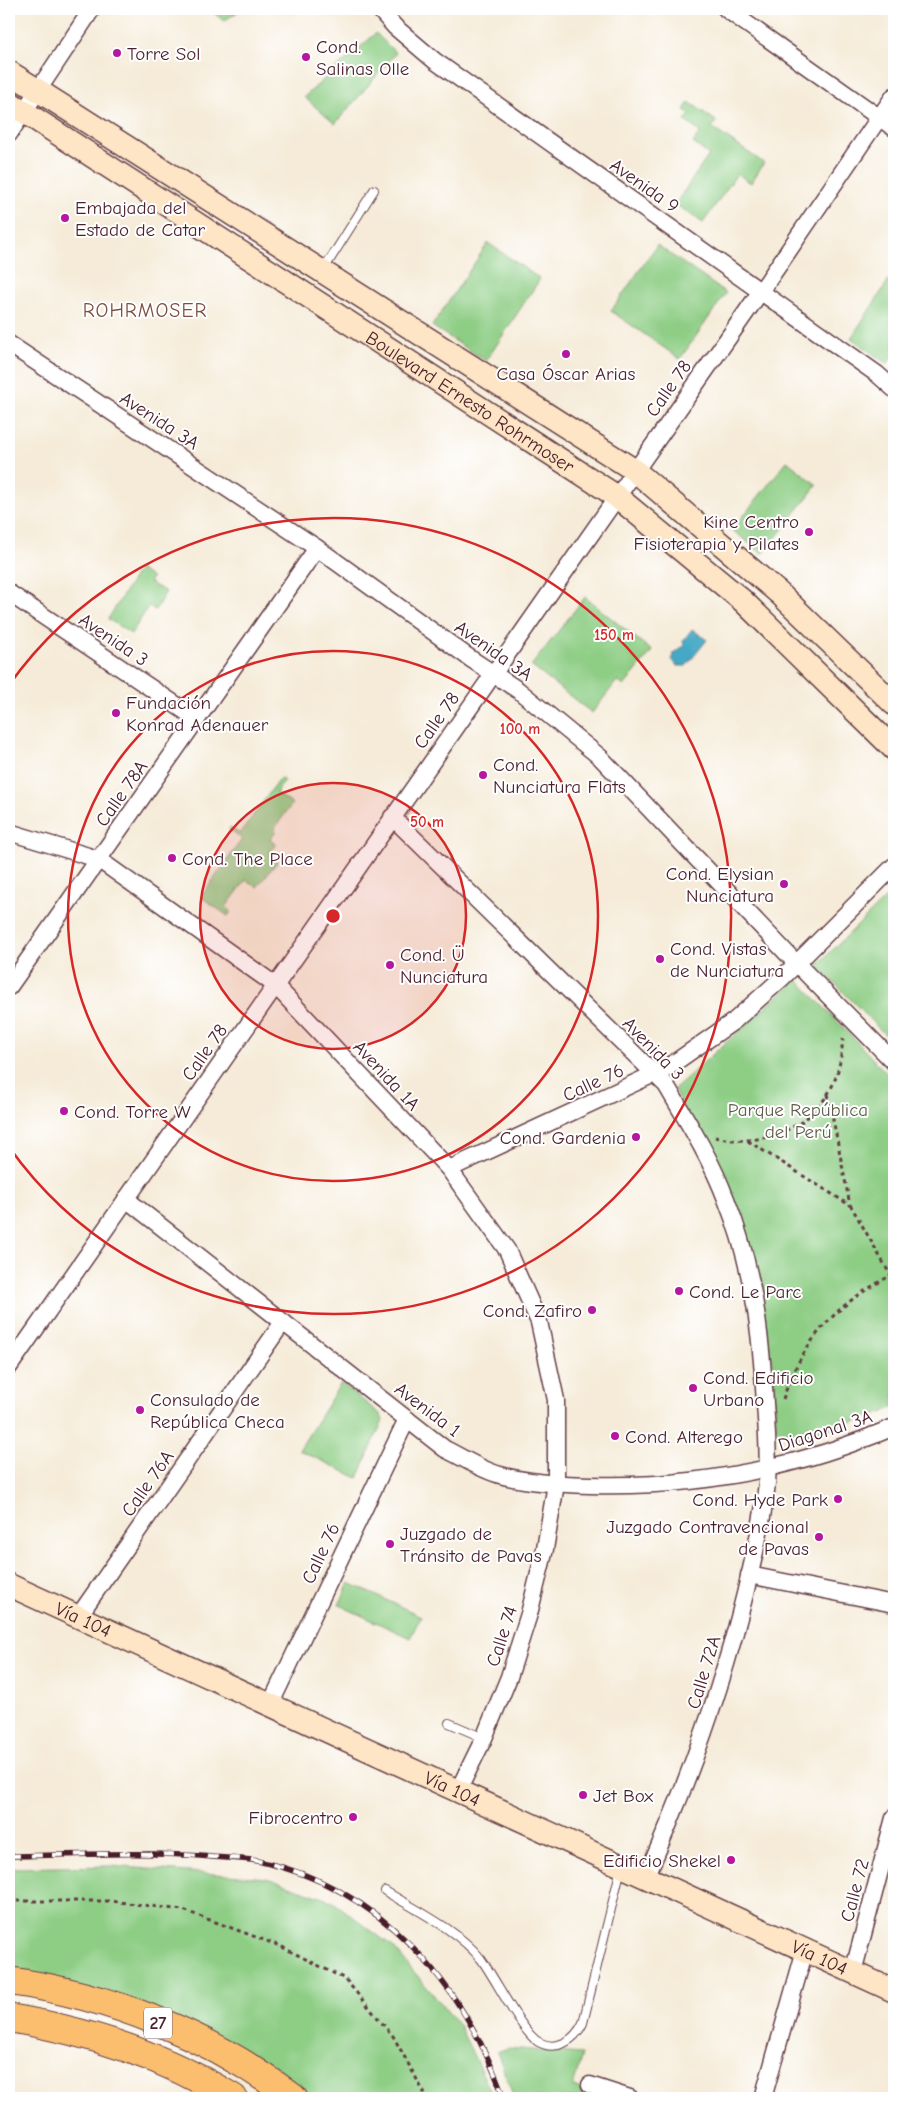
<svg xmlns="http://www.w3.org/2000/svg" width="903" height="2107" viewBox="0 0 903 2107" font-family="'Comic Neue',sans-serif">
<style>
.green{fill:#8dcd84;stroke:#6c7658}
.water{fill:#45a9c5;stroke:#486478}
.lines{fill:none;stroke-linecap:round;stroke-linejoin:round}
.lane-casing{stroke:#643e45;stroke-width:10}
.street-casing{stroke:#643e45;stroke-width:19}
.secondary-casing{stroke:#643e45;stroke-width:25}
.highway-casing{stroke:#643e45;stroke-width:30}
.path{stroke:#643e45;stroke-width:3;stroke-dasharray:4 4;stroke-linecap:butt}
.lane{stroke:#fff;stroke-width:8}
.street{stroke:#fff;stroke-width:16}
.secondary{stroke:#fde5c5;stroke-width:22}
.highway{stroke:#fabe6e;stroke-width:28}
.rail-casing{stroke:#4a1f2b;stroke-width:5.5}
.rail{stroke:#fff;stroke-width:4;stroke-dasharray:11;stroke-linecap:butt}
.ring{fill:none;stroke:#d62828;stroke-width:2.5}
.poi-dot{fill:#b5179e;stroke:#fff;stroke-width:2}
.labels{text-anchor:middle;stroke-width:4;stroke-linejoin:round;paint-order:stroke}
.shield{fill:#fff;stroke:#80626b;stroke-width:1}
.shield-label{font-size:18px;font-weight:bold;fill:#4a1f2b}
.poi-label{font-size:19px;fill:#4a1f2b;stroke:#fff;text-anchor:start}
.street-label{font-size:19px;fill:#4a1f2b;stroke:#fff}
.park-label{font-size:19px;fill:#615c4a;stroke:#fff}
.neighbourhood-label{font-size:20px;letter-spacing:1px;fill:#7d4f42;stroke:#fff}
.centre{fill:#d62828;stroke:#fff;stroke-width:2.5}
.ring-label{font-size:15px;text-anchor:middle;font-weight:bold;fill:#d62828;stroke:#fff;stroke-width:4;stroke-linejoin:round;paint-order:stroke}
</style>
<rect width="100%" height="100%" fill="#fff"/>
<filter id="ink" filterUnits="userSpaceOnUse"><feTurbulence type="fractalNoise" baseFrequency=".02" numOctaves="2"/><feDisplacementMap in="SourceGraphic" scale="10" xChannelSelector="R" yChannelSelector="G"/><feConvolveMatrix kernelMatrix="1 2 1 2 8 2 1 2 1" color-interpolation-filters="sRGB"/></filter>
<filter id="wash" filterUnits="userSpaceOnUse"><feTurbulence type="fractalNoise" baseFrequency=".0096" numOctaves="4" result="noise"/><feDisplacementMap in="SourceGraphic" scale="20" xChannelSelector="R" yChannelSelector="G"/><feGaussianBlur stdDeviation="1.12" result="paint"/><feColorMatrix in="noise" values="0 0 0 0 0 0 0 0 0 0 0 0 0 0 0 0 0 1.4 0 .05"/><feComposite in="paint" operator="in"/></filter>
<g filter="url(#wash)">
<rect width="100%" height="100%" fill="#f5ebd8"/>
<g class="green">
<polygon points="209,9 242,9 224,21"/>
<polygon points="376,33 396,53 335,124 304,97"/>
<polygon points="689,102 716,121 712,128 764,163 751,183 737,174 703,223 675,204 709,155 693,143 700,132 685,121 690,114 684,110"/>
<polygon points="488,243 540,279 486,361 432,326"/>
<polygon points="657,245 726,293 680,359 611,311"/>
<polygon points="893,274 894,354 887,364 851,338"/>
<polygon points="787,461 817,485 763,554 732,530"/>
<polygon points="139,569 152,578 149,582 166,592 155,610 149,606 131,634 108,619"/>
<polygon points="585,597 652,651 624,686 617,681 592,713 531,666"/>
<polygon points="280,778 284,781 276,793 292,804 274,829 276,831 270,840 276,844 269,854 278,861 257,887 246,880 226,907 231,911 228,916 201,897 242,839 229,830 230,827 240,834"/>
<polygon points="894,890 894,1044 817,965"/>
<polygon points="797,979 894,1081 894,1407 882,1413 794,1439 776,1429 773,1368 746,1243 674,1089"/>
<polygon points="341,1383 380,1414 383,1420 358,1478 299,1450"/>
<polygon points="349,1583 421,1616 410,1638 339,1605"/>
<polygon points="110,1866 267,1878 332,1901 392,1946 459,2025 490,2090 492,2098 314,2098 251,2057 9,1977 9,1868"/>
<polygon points="508,2048 582,2054 573,2087 607,2098 514,2098 497,2052"/>
</g>
<polygon class="water" points="692,629 707,640 686,666 677,666 672,659 673,653 684,646 683,641"/>
</g>
<g filter="url(#ink)">
<g class="lines">
<defs>
<g id="lane">
<polyline points="324,269 374,190"/>
<polyline points="449,1723 484,1738"/>
<path d="M385,1891C416,1910 458,1930 481,1959C495,1978 521,2030 537,2041C556,2053 575,2040 583,2023L621,1868"/>
</g>
<g id="street">
<polyline points="379,9 395,27 435,61 877,374 894,389"/>
<polyline points="726,9 894,128"/>
<polyline points="9,134 92,9"/>
<polyline points="9,344 317,548 471,659 518,690 600,757 797,964 894,1062"/>
<polyline points="9,593 197,719"/>
<path d="M392,817L666,1085C688,1122 711,1159 726,1199C753,1266 761,1332 765,1404C767,1430 769,1457 767,1483C763,1520 754,1558 745,1594C721,1692 687,1785 646,1877"/>
<polyline points="9,832 98,859 275,985 449,1169 507,1250 539,1322 556,1400 556,1484 545,1549 529,1614 509,1677 484,1738 458,1791"/>
<polyline points="9,987 317,548"/>
<polyline points="449,1169 667,1068 734,1021 782,978 894,866"/>
<path d="M126,1199L445,1449C462,1457 481,1470 500,1475C529,1483 560,1484 590,1485C695,1488 798,1468 894,1427"/>
<polyline points="9,1367 761,291 894,96"/>
<polyline points="749,1575 894,1604"/>
<polyline points="78,1617 283,1322"/>
<polyline points="270,1705 407,1419"/>
<polyline points="853,1972 894,1818"/>
<polyline points="590,2085 630,2098"/>
<polyline points="763,2098 805,1950"/>
</g>
<g id="secondary">
<polyline points="9,72 634,470 780,594 894,704"/>
<path id="s1" d="M9,102L616,496L743,601L894,749"/>
<path id="s2" d="M9,1585L894,1991"/>
</g>
<g id="highway">
<path d="M9,1981C109,1995 213,2036 293,2098"/>
<path d="M9,2018C88,2031 164,2056 233,2098"/>
</g>
</defs>
<use href="#lane" class="lane-casing"/>
<use href="#street" class="street-casing"/>
<use href="#secondary" class="secondary-casing"/>
<use href="#highway" class="highway-casing"/>
<g class="path">
<polyline points="828,1094 850,1205"/>
<path d="M715,1137C767,1150 827,1122 839,1066C841,1058 842,1048 843,1039"/>
<polyline points="748,1141 851,1206 891,1276"/>
<path d="M783,1399C798,1352 827,1313 871,1287C878,1283 886,1277 894,1275"/>
<polyline points="9,1901 110,1901 183,1910 280,1946 345,1979 393,2036 427,2098"/>
</g>
<use href="#lane" class="lane"/>
<use href="#street" class="street"/>
<use href="#secondary" class="secondary"/>
<use href="#highway" class="highway"/>
<defs>
<path id="rail" d="M9,1856C76,1855 145,1851 212,1857C227,1858 243,1858 258,1861C381,1887 463,1983 504,2098"/>
</defs>
<use href="#rail" class="rail-casing"/>
<use href="#rail" class="rail"/>
</g>
</g>
<circle cx="333" cy="916" r="133" fill="#d62828" fill-opacity=".12"/>
<g class="ring">
<circle cx="333" cy="916" r="133"/>
<circle cx="333" cy="916" r="265"/>
<path d="M9 685A398 398 0 1 1 9 1147"/>
</g>
<g class="poi-dot">
<circle cx="117" cy="53" r="5"/>
<circle cx="306" cy="57" r="5"/>
<circle cx="65" cy="218" r="5"/>
<circle cx="566" cy="354" r="5"/>
<circle cx="809" cy="532" r="5"/>
<circle cx="116" cy="713" r="5"/>
<circle cx="483" cy="775" r="5"/>
<circle cx="172" cy="858" r="5"/>
<circle cx="784" cy="884" r="5"/>
<circle cx="660" cy="959" r="5"/>
<circle cx="390" cy="965" r="5"/>
<circle cx="64" cy="1111" r="5"/>
<circle cx="636" cy="1137" r="5"/>
<circle cx="679" cy="1291" r="5"/>
<circle cx="592" cy="1310" r="5"/>
<circle cx="693" cy="1388" r="5"/>
<circle cx="140" cy="1410" r="5"/>
<circle cx="615" cy="1436" r="5"/>
<circle cx="838" cy="1499" r="5"/>
<circle cx="819" cy="1537" r="5"/>
<circle cx="390" cy="1544" r="5"/>
<circle cx="583" cy="1795" r="5"/>
<circle cx="353" cy="1817" r="5"/>
<circle cx="731" cy="1860" r="5"/>
</g>
<g class="labels">
<rect class="shield" x="144" y="2007.5" width="28" height="31" rx="4"/>
<g class="shield-label">
<text x="158" y="2029">27</text>
</g>
<g class="poi-label">
<text x="316" y="53">Cond.<tspan x="316" dy="22">Salinas Olle</tspan></text>
<text x="127" y="60">Torre Sol</text>
<text x="75" y="214">Embajada del<tspan x="75" dy="22">Estado de Catar</tspan></text>
<text x="566" y="380" text-anchor="middle">Casa Óscar Arias</text>
<text x="799" y="528" text-anchor="end">Kine Centro<tspan x="799" dy="22">Fisioterapia y Pilates</tspan></text>
<text x="126" y="709">Fundación<tspan x="126" dy="22">Konrad Adenauer</tspan></text>
<text x="493" y="771">Cond.<tspan x="493" dy="22">Nunciatura Flats</tspan></text>
<text x="182" y="865">Cond. The Place</text>
<text x="774" y="880" text-anchor="end">Cond. Elysian<tspan x="774" dy="22">Nunciatura</tspan></text>
<text x="670" y="955">Cond. Vistas<tspan x="670" dy="22">de Nunciatura</tspan></text>
<text x="400" y="961">Cond. Ü<tspan x="400" dy="22">Nunciatura</tspan></text>
<text x="74" y="1118">Cond. Torre W</text>
<text x="626" y="1144" text-anchor="end">Cond. Gardenia</text>
<text x="689" y="1298">Cond. Le Parc</text>
<text x="582" y="1317" text-anchor="end">Cond. Zafiro</text>
<text x="703" y="1384">Cond. Edificio<tspan x="703" dy="22">Urbano</tspan></text>
<text x="150" y="1406">Consulado de<tspan x="150" dy="22">República Checa</tspan></text>
<text x="625" y="1443">Cond. Alterego</text>
<text x="828" y="1506" text-anchor="end">Cond. Hyde Park</text>
<text x="809" y="1533" text-anchor="end">Juzgado Contravencional<tspan x="809" dy="22">de Pavas</tspan></text>
<text x="400" y="1540">Juzgado de<tspan x="400" dy="22">Tránsito de Pavas</tspan></text>
<text x="593" y="1802">Jet Box</text>
<text x="343" y="1824" text-anchor="end">Fibrocentro</text>
<text x="721" y="1867" text-anchor="end">Edificio Shekel</text>
</g>
<g class="street-label">
<text transform="translate(645 185) rotate(35)" y="7">Avenida 9</text>
<text transform="translate(668 388) rotate(-55)" y="7">Calle 78</text>
<text dy="7" stroke="none"><textPath href="#s1" startOffset="550">Boulevard Ernesto Rohrmoser</textPath></text>
<text transform="translate(160 420) rotate(33)" y="7">Avenida 3A</text>
<text transform="translate(114 639) rotate(34)" y="7">Avenida 3</text>
<text transform="translate(494 650) rotate(35)" y="7">Avenida 3A</text>
<text transform="translate(436 720) rotate(-55)" y="7">Calle 78</text>
<text transform="translate(121 793) rotate(-55)" y="7">Calle 78A</text>
<text transform="translate(654 1048) rotate(46)" y="7">Avenida 3</text>
<text transform="translate(204 1052) rotate(-55)" y="7">Calle 78</text>
<text transform="translate(387 1075) rotate(47)" y="7">Avenida 1A</text>
<text transform="translate(593 1082) rotate(-25)" y="7">Calle 76</text>
<text transform="translate(428 1409) rotate(37)" y="7">Avenida 1</text>
<text transform="translate(825 1430) rotate(-18)" y="7">Diagonal 3A</text>
<text transform="translate(147 1483) rotate(-55)" y="7">Calle 76A</text>
<text transform="translate(320 1553) rotate(-65)" y="7">Calle 76</text>
<text dy="7" stroke="none"><textPath href="#s2" startOffset="82">Vía 104</textPath></text>
<text transform="translate(501 1636) rotate(-72)" y="7">Calle 74</text>
<text transform="translate(703 1672) rotate(-73)" y="7">Calle 72A</text>
<text dy="7" stroke="none"><textPath href="#s2" startOffset="488">Vía 104</textPath></text>
<text transform="translate(854 1890) rotate(-75)" y="7">Calle 72</text>
<text dy="7" stroke="none"><textPath href="#s2" startOffset="892">Vía 104</textPath></text>
</g>
<g class="park-label">
<text x="798" y="1116">Parque República<tspan x="798" dy="22">del Perú</tspan></text>
</g>
<g class="neighbourhood-label">
<text x="145" y="317">ROHRMOSER</text>
</g>
</g>
<circle cx="333" cy="916" r="8" class="centre"/>
<g class="ring-label">
<text x="614" y="640">150 m</text>
<text x="520" y="734">100 m</text>
<text x="427" y="827">50 m</text>
</g>
<rect width="903" height="2107" fill="none" stroke="#fff" stroke-width="30"/>
</svg>
